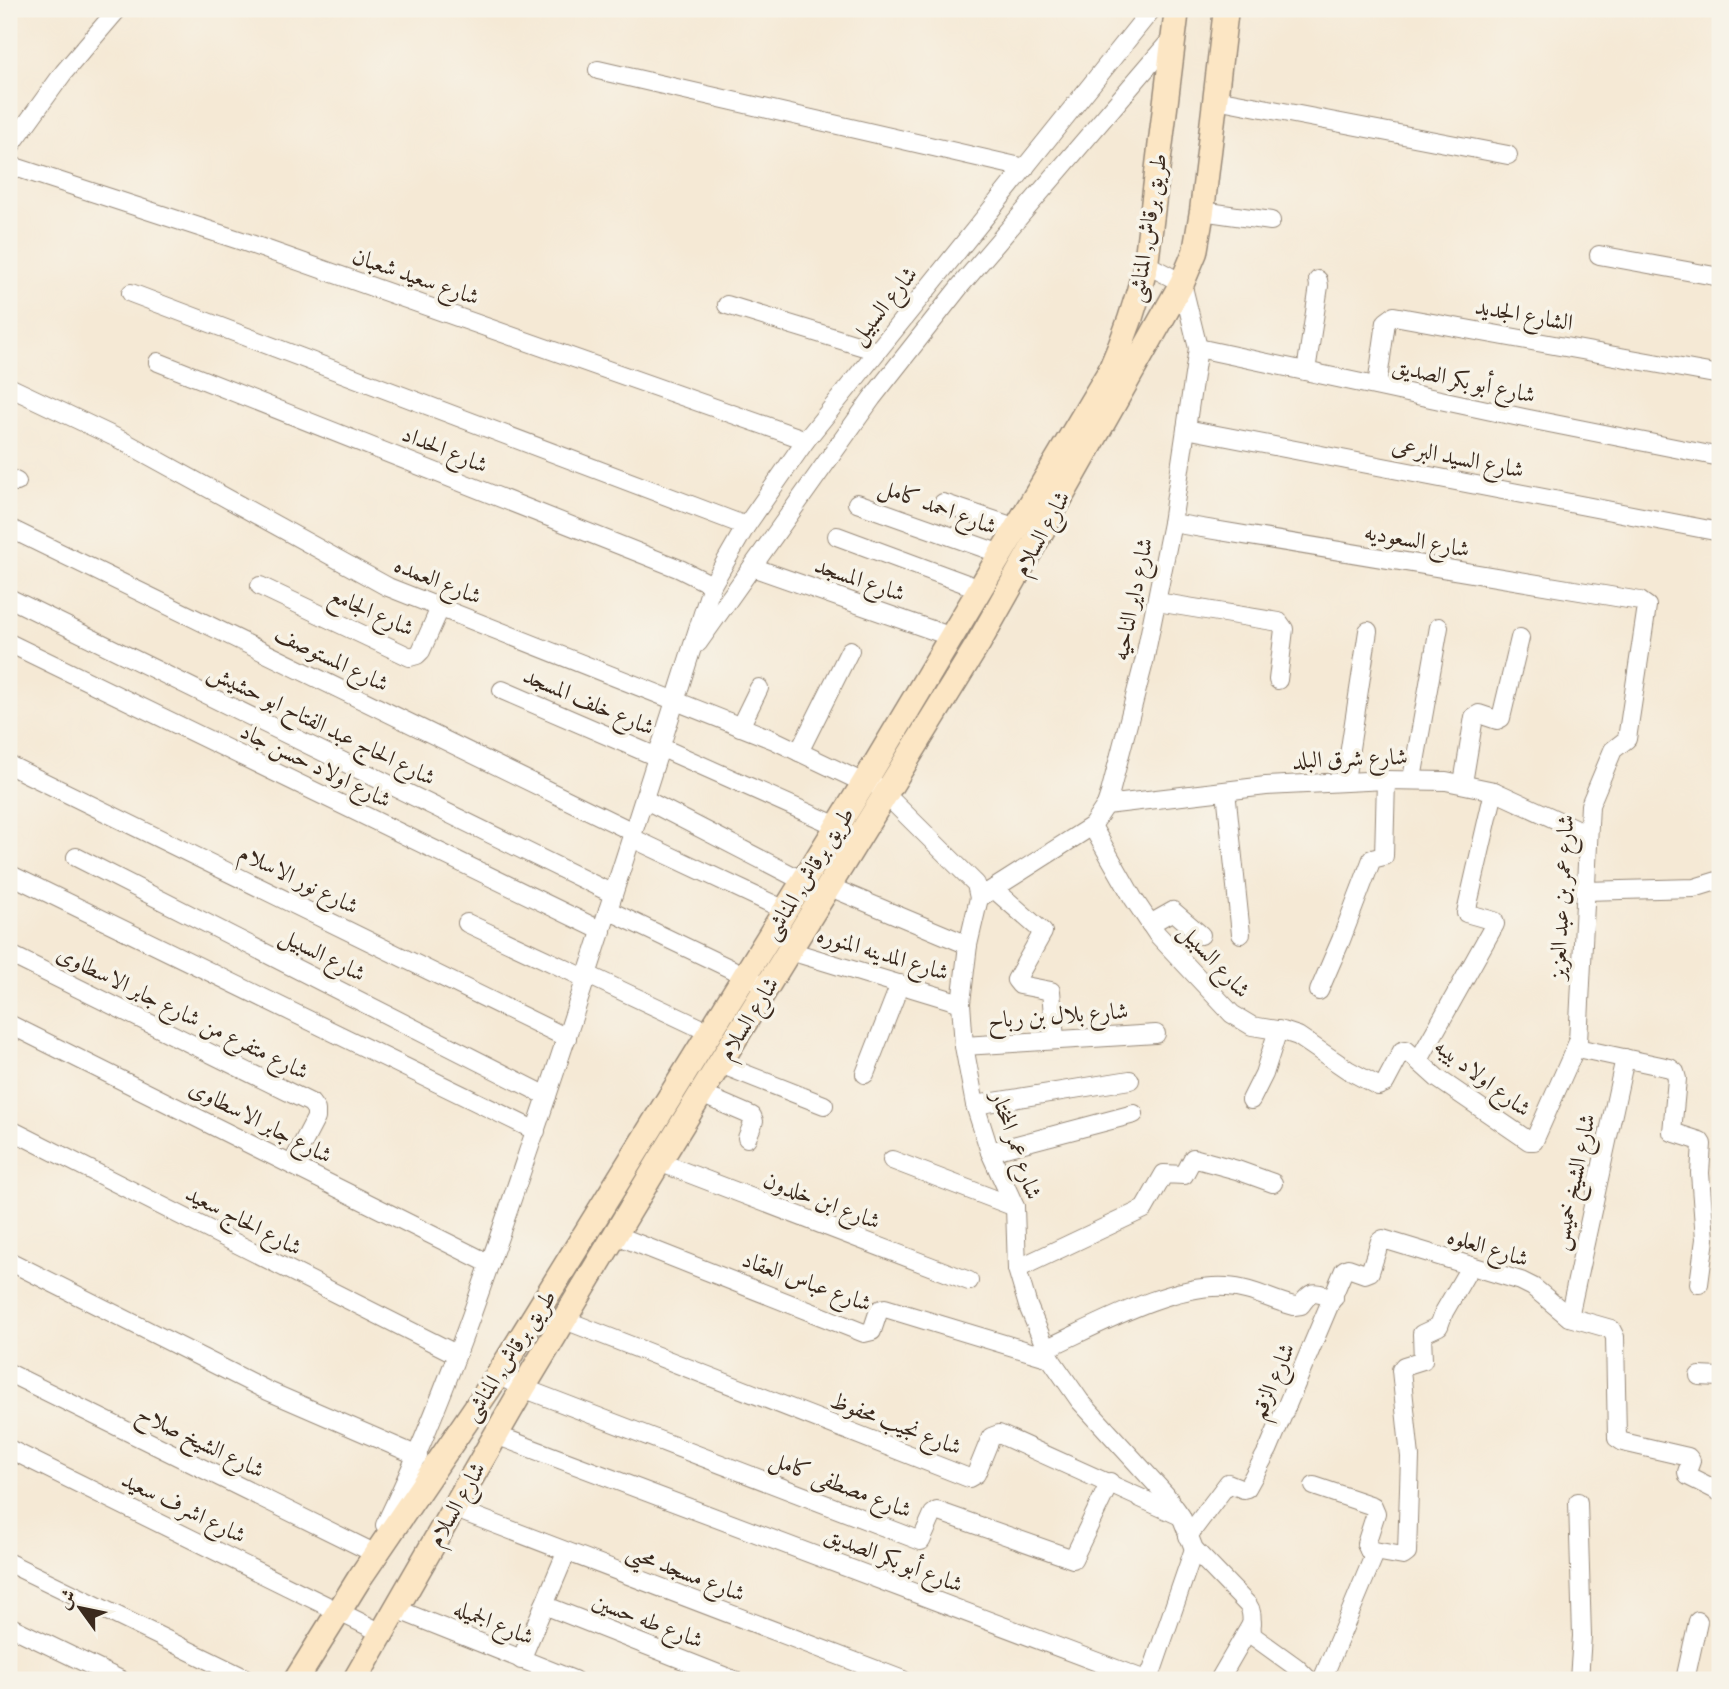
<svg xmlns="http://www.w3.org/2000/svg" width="1729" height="1689" viewBox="0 0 1729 1689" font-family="'EB Garamond',Amiri,serif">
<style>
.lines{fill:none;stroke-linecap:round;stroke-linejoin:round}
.street-casing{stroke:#988a7a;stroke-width:20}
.secondary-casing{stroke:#988a7a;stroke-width:27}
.street{stroke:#fff;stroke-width:18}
.secondary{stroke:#fce6c4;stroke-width:24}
.labels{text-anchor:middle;stroke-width:7;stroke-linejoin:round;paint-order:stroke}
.street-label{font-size:23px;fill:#3b2a1e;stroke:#f7f3e8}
</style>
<rect width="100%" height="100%" fill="#f7f3e8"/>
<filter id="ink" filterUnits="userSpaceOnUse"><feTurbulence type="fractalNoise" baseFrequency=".0143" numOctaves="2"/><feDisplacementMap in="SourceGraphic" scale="14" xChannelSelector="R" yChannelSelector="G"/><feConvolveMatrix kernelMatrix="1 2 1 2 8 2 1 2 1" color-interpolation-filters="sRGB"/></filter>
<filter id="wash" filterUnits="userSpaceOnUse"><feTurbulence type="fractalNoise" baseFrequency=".00686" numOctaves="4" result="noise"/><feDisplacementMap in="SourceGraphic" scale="28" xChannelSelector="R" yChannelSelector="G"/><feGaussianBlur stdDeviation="1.57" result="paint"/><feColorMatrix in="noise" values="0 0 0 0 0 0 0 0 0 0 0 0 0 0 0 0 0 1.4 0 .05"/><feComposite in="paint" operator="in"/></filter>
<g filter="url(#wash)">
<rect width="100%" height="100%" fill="#f5e9d5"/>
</g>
<g filter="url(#ink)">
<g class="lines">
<defs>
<g id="street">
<polyline points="598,70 1025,168"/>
<polyline points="1216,99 1508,155"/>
<polyline points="9,148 64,72 118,9"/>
<polyline points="9,165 245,242 806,440"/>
<polyline points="1202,211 1271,221"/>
<polyline points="1599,255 1720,277"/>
<polyline points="131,293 746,526"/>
<polyline points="727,305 877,351"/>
<polyline points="1198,348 1524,418 1720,457"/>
<polyline points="158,362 680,569 712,585"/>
<polyline points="1306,371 1319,286 1318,280"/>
<polyline points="1377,386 1386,322 1394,316 1720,375"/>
<polyline points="9,387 121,440 388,587 774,740 864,783"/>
<polyline points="1186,429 1720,532"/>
<polyline points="9,478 17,482"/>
<polyline points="857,503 1001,554"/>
<polyline points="943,503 1017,528"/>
<polyline points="9,528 633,832"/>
<polyline points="837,536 980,589"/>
<polyline points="752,567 952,637"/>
<polyline points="260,586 410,657 417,655 421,651 440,608"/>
<polyline points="9,598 613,894"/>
<polyline points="1157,602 1279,622 1284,629 1278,680"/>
<polyline points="9,643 602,931"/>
<polyline points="698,643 872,398 961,285 1174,36"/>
<polyline points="502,690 657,757"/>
<polyline points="740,727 759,688"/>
<polyline points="660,747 837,826"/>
<polyline points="799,752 850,650"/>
<polyline points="9,765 567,1038"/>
<polyline points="1412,779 1439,627"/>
<polyline points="1345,781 1368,631"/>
<polyline points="1463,783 1474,717 1479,714 1497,720 1501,718 1520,638"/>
<path d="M877,786L976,884L979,898L968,945L961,1003L964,1046L975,1105L990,1152L1015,1207L1017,1269L1028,1306L1050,1358L1080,1401L1165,1494L1181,1516L1194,1549L1248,1605C1255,1615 1249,1625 1253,1636L1296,1667L1309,1680"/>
<polyline points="1226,791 1241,934"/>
<polyline points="644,799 803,881"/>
<polyline points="1106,805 1266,786 1386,780 1446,781 1494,791 1587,834"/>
<polyline points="1092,826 1133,898 1157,934 1232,1014 1252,1026 1283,1031 1298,1036 1348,1070 1378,1086 1385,1083 1402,1051 1406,1050 1437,1078 1529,1141 1534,1141 1578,1042 1590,805 1613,750 1627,739 1647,606 1640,601 1172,523"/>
<polyline points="632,838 785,910"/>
<polyline points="76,857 547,1096"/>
<polyline points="9,874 536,1131"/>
<polyline points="830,887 968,945"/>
<polyline points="994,889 1043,932 1016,980 1020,985 1051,991 1055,1039"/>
<polyline points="1585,891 1694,888 1720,880"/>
<polyline points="979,898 1092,826 1106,805 1110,793 1144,662 1172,523 1186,429 1198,348 1182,283 1146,264"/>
<polyline points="608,910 754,980"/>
<polyline points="467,923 587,979"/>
<polyline points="1150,924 1173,911 1201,935"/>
<polyline points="790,951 961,1003"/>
<polyline points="9,954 311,1103 316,1110 316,1118 292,1164"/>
<polyline points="588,975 709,1032"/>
<polyline points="1319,991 1341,940 1372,859 1384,856 1386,780"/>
<polyline points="9,1024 490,1264"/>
<polyline points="964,1046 1156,1034"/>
<polyline points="1577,1048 1670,1068 1675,1072 1677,1079 1672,1132 1700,1141 1702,1144 1700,1173 1705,1239 1699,1284"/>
<polyline points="1419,1060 1495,924 1494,921 1466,913 1494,791"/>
<polyline points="720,1064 824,1105"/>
<polyline points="865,1074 900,984"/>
<polyline points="701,1094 752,1116 754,1121 747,1138"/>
<polyline points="1251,1100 1264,1074 1278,1030"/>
<polyline points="975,1105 1130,1080"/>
<polyline points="9,1129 456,1354"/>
<polyline points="990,1152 1134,1114"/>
<polyline points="892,1160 1015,1207"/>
<polyline points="659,1162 969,1281"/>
<polyline points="616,1235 864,1333 872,1331 879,1310 885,1308 1050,1358"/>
<polyline points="9,1261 268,1391 418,1456"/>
<polyline points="1017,1269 1144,1209 1164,1174 1184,1175 1193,1158 1237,1170 1273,1183"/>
<polyline points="1569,1317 1625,1058"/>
<polyline points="565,1320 969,1478 976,1474 991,1437 999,1434 1178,1515"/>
<path d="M1045,1349C1096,1326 1171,1283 1227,1287C1251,1288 1272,1301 1294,1306L1301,1305C1313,1288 1315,1293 1334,1298"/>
<polyline points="9,1373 372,1552"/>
<polyline points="498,1375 523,1388 921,1541 933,1514 937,1511 1073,1559 1110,1482"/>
<polyline points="1699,1376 1720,1377"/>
<polyline points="496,1435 1140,1678 1146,1677 1152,1671 1194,1549"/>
<polyline points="9,1449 382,1633"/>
<polyline points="1314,1486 1373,1506 1376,1513 1366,1544 1373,1558 1322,1680"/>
<polyline points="1578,1502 1582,1636 1579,1680"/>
<polyline points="453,1508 903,1680"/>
<path d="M385,1525C443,1404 486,1276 529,1149C593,962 652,773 712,585L746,526L806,440L1152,9"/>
<polyline points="1188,1536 1228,1483 1243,1489 1247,1488 1268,1450 1344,1270 1348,1268 1365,1274 1370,1272 1380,1241 1383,1239 1521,1281 1533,1287 1569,1317 1611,1329 1615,1337 1617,1438 1623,1442 1688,1457 1691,1461 1687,1472 1688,1476 1720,1492"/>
<polyline points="1369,1550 1403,1556 1407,1553 1410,1457 1401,1370 1404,1366 1423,1360 1422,1334 1439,1326 1444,1312 1470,1267"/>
<polyline points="9,1563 249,1680"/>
<polyline points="544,1605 734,1680"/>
<polyline points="396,1609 574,1680"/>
<polyline points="9,1626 121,1680"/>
<polyline points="521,1660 566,1553"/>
<polyline points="1219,1680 1252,1623"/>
<polyline points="1685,1680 1698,1621"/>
</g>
<g id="secondary">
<path d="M296,1680L359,1579L498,1375L864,783L1109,373C1125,337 1137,302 1146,264L1177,9"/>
<polyline points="355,1680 523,1388 659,1162 978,644 1182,283 1195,252 1202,211 1226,9"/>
</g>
</defs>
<use href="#street" class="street-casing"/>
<use href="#secondary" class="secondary-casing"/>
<use href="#street" class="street"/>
<use href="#secondary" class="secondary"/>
</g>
</g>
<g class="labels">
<g class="street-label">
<text transform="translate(1147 228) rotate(-81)" y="8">طريق برقاش, المناشى</text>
<text transform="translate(416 276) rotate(19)" y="8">شارع سعيد شعبان</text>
<text transform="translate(883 305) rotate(-51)" y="8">شارع السبيل</text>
<text transform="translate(1524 314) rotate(10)" y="8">الشارع الجديد</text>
<text transform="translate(1464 380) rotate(12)" y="8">شارع أبو بكر الصديق</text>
<text transform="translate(445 449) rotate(22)" y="8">شارع الحداد</text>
<text transform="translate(1458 457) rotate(11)" y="8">شارع السيد البرعى</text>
<text transform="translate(938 506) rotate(20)" y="8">شارع احمد كامل</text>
<text transform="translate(1041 533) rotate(-61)" y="8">شارع السلام</text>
<text transform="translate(1417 540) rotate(10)" y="8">شارع السعوديه</text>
<text transform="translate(860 579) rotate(19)" y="8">شارع المسجد</text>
<text transform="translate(438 580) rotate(22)" y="8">شارع العمده</text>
<text transform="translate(1132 599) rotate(-78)" y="8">شارع داير الناحيه</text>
<text transform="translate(372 611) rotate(24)" y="8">شارع الجامع</text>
<text transform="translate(332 658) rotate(26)" y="8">شارع المستوصف</text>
<text transform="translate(589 701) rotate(23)" y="8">شارع خلف المسجد</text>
<text transform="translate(322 724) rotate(26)" y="8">شارع الحاج عبد الفتاح ابو حشيش</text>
<text transform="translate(1350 758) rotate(-2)" y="8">شارع شرق البلد</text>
<text transform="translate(316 765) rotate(26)" y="8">شارع اولاد حسن جاد</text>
<text transform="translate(808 873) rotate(-58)" y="8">طريق برقاش, المناشى</text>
<text transform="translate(299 879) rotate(26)" y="8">شارع نور الاسلام</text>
<text transform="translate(1561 897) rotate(-87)" y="8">شارع عمر بن عبد العزيز</text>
<text transform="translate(883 953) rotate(17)" y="8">شارع المدينه المنوره</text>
<text transform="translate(323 954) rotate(27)" y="8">شارع السبيل</text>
<text transform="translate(1215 960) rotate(47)" y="8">شارع السبيل</text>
<text transform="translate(183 1012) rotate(26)" y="8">شارع متفرع من شارع جابر الاسطاوى</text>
<text transform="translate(1058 1015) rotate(-4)" y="8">شارع بلال بن رباح</text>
<text transform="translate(748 1018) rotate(-58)" y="8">شارع السلام</text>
<text transform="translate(1483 1077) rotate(37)" y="8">شارع اولاد بيبه</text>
<text transform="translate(261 1121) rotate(27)" y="8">شارع جابر الاسطاوى</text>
<text transform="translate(1017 1145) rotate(71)" y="8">شارع عمر المختار</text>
<text transform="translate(1573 1182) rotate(-78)" y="8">شارع الشيخ خميس</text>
<text transform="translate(822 1200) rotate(21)" y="8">شارع ابن خلدون</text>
<text transform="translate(244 1220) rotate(27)" y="8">شارع الحاج سعيد</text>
<text transform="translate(1488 1247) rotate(17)" y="8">شارع العلوه</text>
<text transform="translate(807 1281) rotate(20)" y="8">شارع عباس العقاد</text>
<text transform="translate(509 1355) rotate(-57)" y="8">طريق برقاش, المناشى</text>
<text transform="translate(1272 1381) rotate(-67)" y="8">شارع الزقم</text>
<text transform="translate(896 1423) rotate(21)" y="8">شارع نجيب محفوظ</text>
<text transform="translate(201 1441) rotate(26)" y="8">شارع الشيخ صلاح</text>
<text transform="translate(841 1484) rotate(21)" y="8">شارع مصطفى كامل</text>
<text transform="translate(456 1504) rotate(-60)" y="8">شارع السلام</text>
<text transform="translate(184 1507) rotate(26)" y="8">شارع اشرف سعيد</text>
<text transform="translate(894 1559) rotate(21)" y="8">شارع أبو بكر الصديق</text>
<text transform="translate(686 1572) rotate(21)" y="8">شارع مسجد محيى</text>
<text transform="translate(648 1620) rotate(21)" y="8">شارع طه حسين</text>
<text transform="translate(494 1622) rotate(22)" y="8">شارع الجميله</text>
</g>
</g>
<rect width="1729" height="1689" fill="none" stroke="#f7f3e8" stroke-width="35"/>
<g transform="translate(80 1608) rotate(303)" stroke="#f7f3e8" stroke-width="5" paint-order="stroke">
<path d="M0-5L12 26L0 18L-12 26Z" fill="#3b2a1e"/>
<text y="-10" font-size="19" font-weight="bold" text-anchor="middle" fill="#3b2a1e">ش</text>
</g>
</svg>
